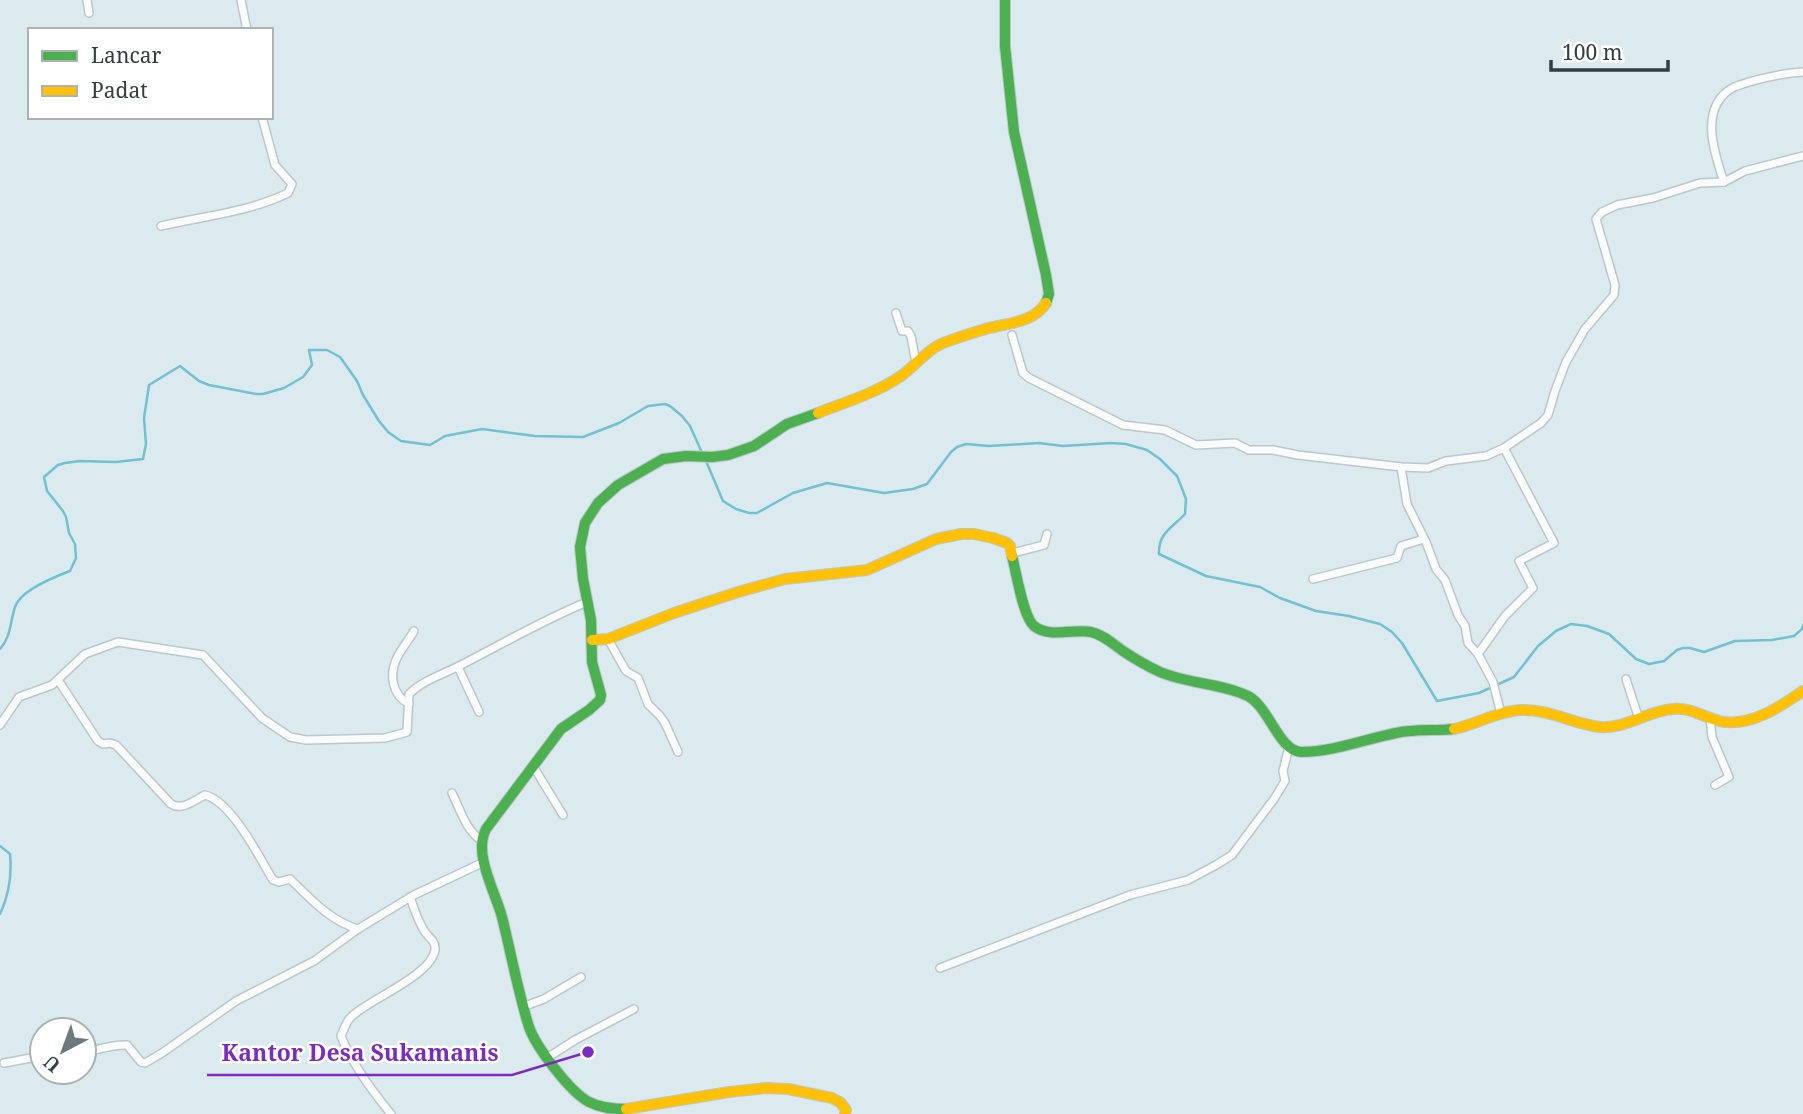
<svg xmlns="http://www.w3.org/2000/svg" width="1803" height="1114" viewBox="0 0 1803 1114" font-family="'Noto Serif',serif">
<style>
.lines{fill:none;stroke-linecap:round;stroke-linejoin:round}
.stream{stroke:#72c1d1;stroke-width:2.5}
.street-casing{stroke:#bbc7ca;stroke-width:10}
.fast-casing{stroke:#bbc7ca;stroke-width:12}
.slow-casing{stroke:#bbc7ca;stroke-width:12}
.street{stroke:#fafcfc;stroke-width:7}
.fast{stroke:#4caf50;stroke-width:10}
.slow{stroke:#ffc107;stroke-width:10}
.leader{fill:none;stroke:#7b2cbf;stroke-width:2.5}
.callout-dot{fill:#7b2cbf;stroke:#fff;stroke-width:2.5}
.callout-label{font-size:23px;text-anchor:middle;font-weight:bold;fill:#7b2cbf;stroke:#fff;stroke-width:5;stroke-linejoin:round;paint-order:stroke}
</style>
<rect width="100%" height="100%" fill="#dbeaee"/>
<g class="lines">
<g class="stream">
<path d="M706,461L723,501L736,509L749,513H757L793,493L827,483L884,493L913,489L927,484L951,452L957,447L966,444L989,446L1039,443L1063,446L1111,443L1126,444L1147,450L1160,459L1177,476L1183,491L1186,499L1185,514C1173,527 1158,533 1159,554L1206,576L1260,587L1280,598L1316,611L1349,616L1380,624L1392,632L1402,643L1437,701L1479,693L1514,677L1538,646L1556,631L1571,624L1587,626L1609,634L1636,659L1649,664L1664,661L1677,650L1683,648H1690L1704,652L1735,641L1772,640L1794,636L1802,629L1803,625"/>
<path d="M0,649C11,637 10,622 15,607C20,591 54,577 70,571L76,558L75,544L69,533L66,517L63,511L47,491L44,477L58,465L65,463L80,461L116,462L143,459L146,444L144,418L149,385L180,366L199,381L209,385L256,394H263L284,388L303,377L312,365L309,350H327L340,357L357,381L363,395L379,421L388,432L401,441L430,445L445,436L482,429L535,436L583,437L619,423L648,406L665,404L670,406L682,416L690,426L703,455"/>
<path d="M0,846L10,854C12,875 9,895 0,914"/>
</g>
<defs>
<g id="street">
<polyline points="87,0 89,13"/>
<polyline points="241,0 247,30"/>
<path d="M1724,182C1714,153 1698,106 1734,87C1738,85 1744,84 1749,82C1767,77 1784,73 1803,72"/>
<path d="M161,226C204,216 249,212 288,193L292,184L275,165L262,117"/>
<polyline points="896,313 902,331 908,331 911,336 916,363"/>
<polyline points="1012,335 1023,373 1029,378 1123,425 1165,430 1196,445 1235,443 1249,450 1273,450 1298,455 1401,467 1428,468 1446,461 1486,456 1504,448 1541,423 1548,415 1555,391 1566,362 1585,329 1614,295 1615,285 1596,219 1602,212 1617,205 1653,198 1700,183 1724,182 1745,171 1803,156"/>
<polyline points="1401,467 1407,504 1426,542 1436,569 1445,580 1458,615 1465,626 1468,643 1478,654 1493,682 1501,714"/>
<polyline points="1013,553 1044,545 1047,534"/>
<polyline points="1313,579 1397,558 1401,546 1424,539"/>
<polyline points="608,639 626,671 638,678 648,704 660,716 665,723 678,752"/>
<polyline points="1478,654 1505,616 1533,588 1519,561 1554,543 1504,448"/>
<polyline points="458,667 479,712"/>
<polyline points="1626,679 1639,719"/>
<path d="M58,680L98,741L103,744L110,743L116,745L171,804C182,811 195,800 205,795C232,802 259,857 273,880L279,882L290,879C311,899 330,921 358,929L414,895L484,862"/>
<path d="M409,704C393,696 389,676 396,660C400,650 409,640 414,631"/>
<polyline points="1710,717 1712,737 1729,777 1715,785"/>
<path d="M0,725L19,697L52,685L85,654L118,642L203,655L262,718L290,737L306,740L385,738L407,732L409,694C423,680 444,674 461,665C504,643 543,620 587,602"/>
<polyline points="533,766 563,815"/>
<path d="M452,793C460,809 466,831 482,841"/>
<polyline points="940,968 1130,895 1188,880 1216,865 1232,855 1274,799 1285,781 1283,771 1289,747"/>
<polyline points="525,1006 544,999 581,977"/>
<path d="M84,1052C98,1050 113,1044 127,1045L141,1062L145,1063L162,1053L236,1001L314,961L358,929"/>
<polyline points="547,1058 575,1040 634,1009"/>
<polyline points="4,1063 42,1056"/>
<path d="M391,1114C372,1091 352,1064 341,1036C344,1029 346,1022 351,1017C369,999 431,976 435,950C436,941 429,938 425,932C418,922 414,908 410,897"/>
</g>
<g id="fast">
<polyline points="1005,0 1005,46 1014,132 1046,275 1049,294 1046,303"/>
<path d="M1012,556C1016,571 1023,617 1034,626C1051,639 1073,628 1091,632C1104,635 1113,644 1123,651C1135,659 1147,666 1160,672C1188,684 1221,683 1248,696C1269,707 1279,751 1301,752C1332,752 1366,739 1396,733C1415,729 1434,731 1454,729"/>
<path d="M626,1109C612,1109 601,1108 589,1102C570,1092 536,1047 529,1027C518,992 511,953 502,917C495,891 473,854 486,829L561,729L589,710L600,700L601,695L592,662L591,620L583,579L580,547L585,523L598,503L618,485L663,459L686,456L712,457L728,455L754,446L787,424L818,413"/>
</g>
<g id="slow">
<path d="M818,413C846,402 876,393 901,376C914,367 925,352 939,345C954,338 973,333 989,328C1010,323 1034,322 1046,303"/>
<polyline points="592,640 608,639 674,613 738,592 785,579 867,570 936,539 961,534 974,534 993,538 1007,543 1010,546 1012,556"/>
<path d="M1454,729C1477,724 1498,711 1521,710C1549,709 1573,724 1600,727C1626,729 1647,711 1673,709C1690,707 1703,717 1719,721C1749,728 1780,707 1803,691"/>
<polyline points="626,1109 729,1092 766,1088 788,1089 832,1098 841,1103 846,1110 845,1114"/>
</g>
</defs>
<use href="#street" class="street-casing"/>
<use href="#fast" class="fast-casing"/>
<use href="#slow" class="slow-casing"/>
<use href="#street" class="street"/>
<use href="#fast" class="fast"/>
<use href="#slow" class="slow"/>
</g>
<path class="leader" d="M588 1052L512 1075H207"/>
<circle class="callout-dot" cx="588" cy="1052" r="7"/>
<g class="callout-label">
<text x="360" y="1061">Kantor Desa Sukamanis</text>
</g>
<rect x="28" y="28" width="245" height="91" fill="#ffffff" stroke="#adb2b3" stroke-width="2"/>
<rect x="42" y="51" width="35" height="10" fill="#4caf50" stroke="#adb2b3" stroke-width="2"/>
<text x="91" y="63" font-size="21" fill="#323e40">Lancar</text>
<rect x="42" y="86" width="35" height="10" fill="#ffc107" stroke="#adb2b3" stroke-width="2"/>
<text x="91" y="98" font-size="21" fill="#323e40">Padat</text>
<g transform="translate(63 1051) rotate(221)"><circle r="33" fill="#ffffff" stroke="#adb2b3" stroke-width="2"/>
<path d="M0-5L12 26L0 18L-12 26Z" fill="#6d7a7d"/>
<text y="-10" font-size="19" font-weight="bold" text-anchor="middle" fill="#323e40">U</text>
</g>
<path d="M1551 60v10h117v-10" fill="none" stroke="#323e40" stroke-width="3.5"/>
<text x="1562" y="60" font-size="21" fill="#323e40" stroke="#ffffff" stroke-width="5" paint-order="stroke">100 m</text>
</svg>
